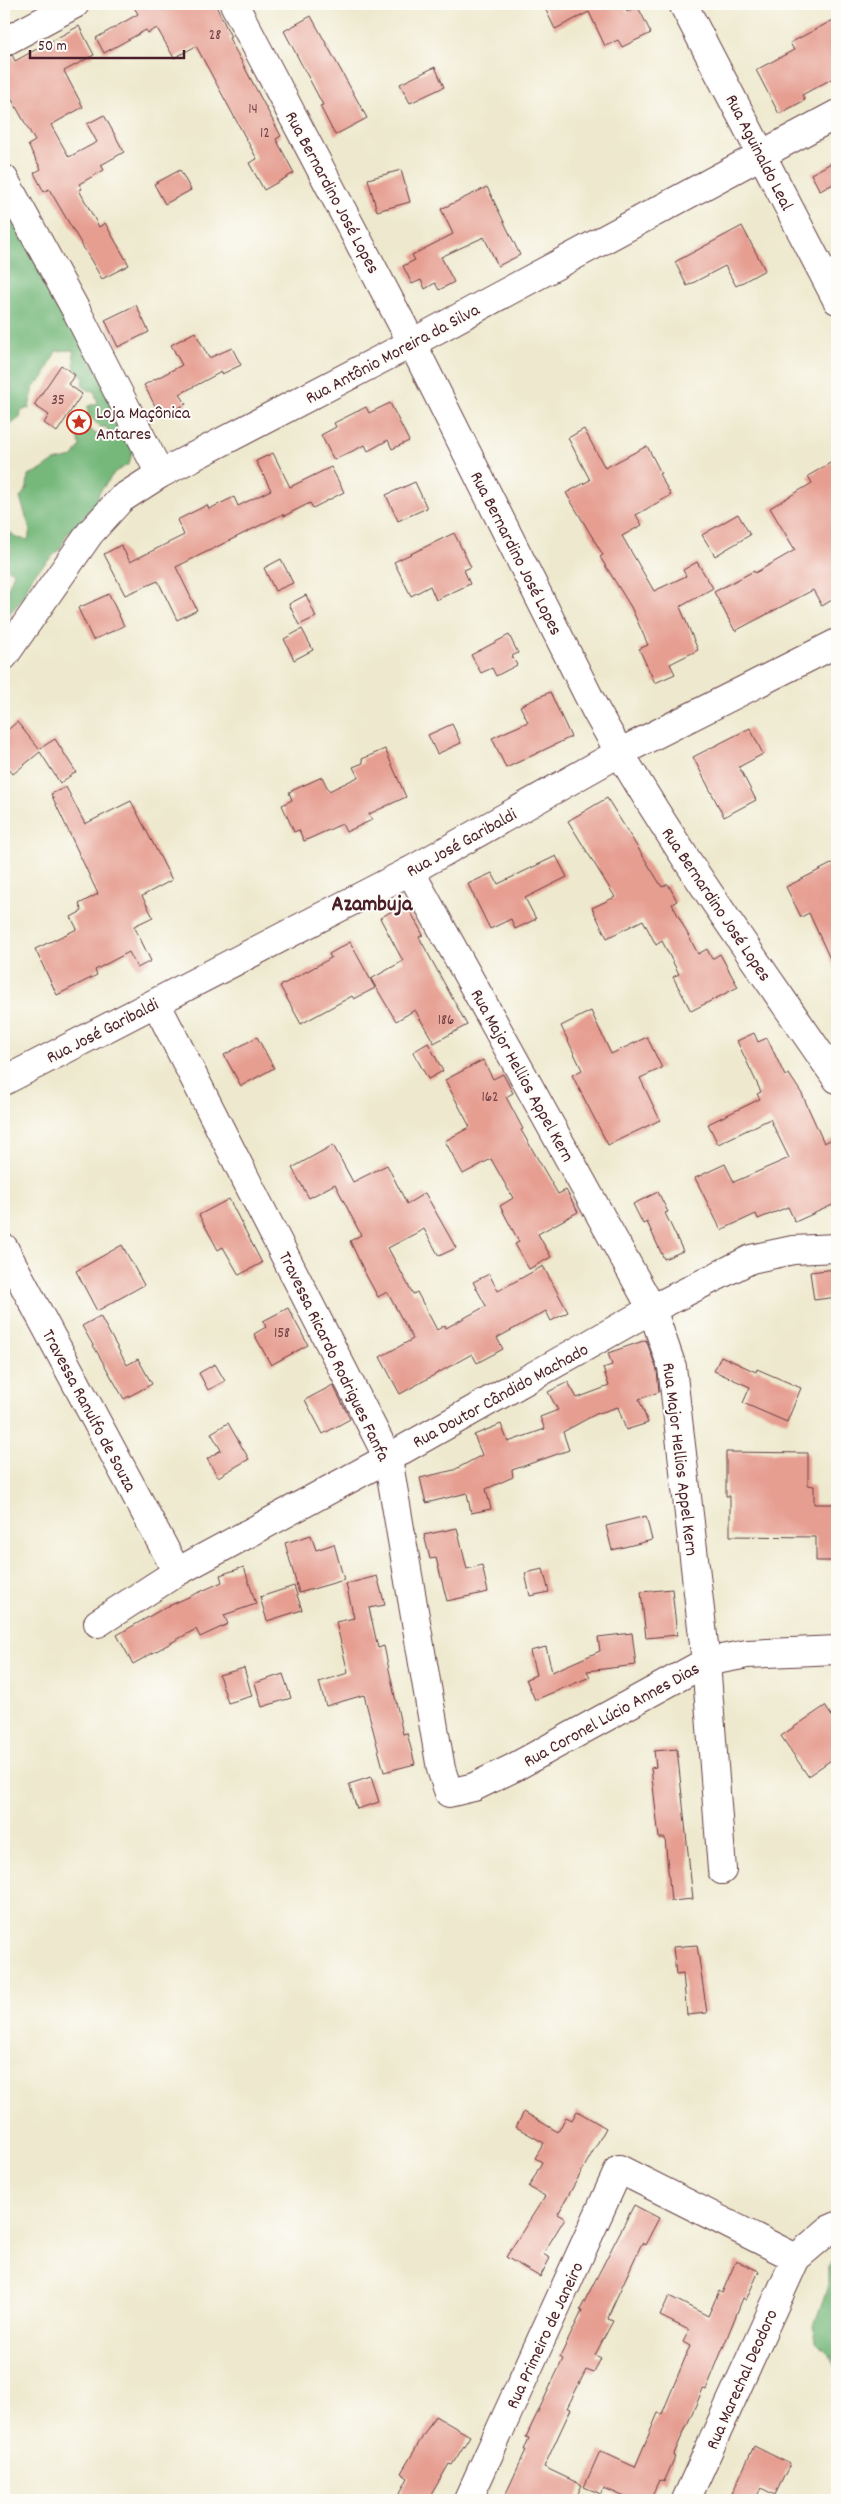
<svg xmlns="http://www.w3.org/2000/svg" width="841" height="2504" viewBox="0 0 841 2504" font-family="Dekko,sans-serif">
<style>
.forest{fill:#74b87a;stroke:#5f6c52}
.building{fill:#e69e91}
.lines{fill:none;stroke-linecap:round;stroke-linejoin:round}
.minor-casing{stroke:#633d43;stroke-width:30}
.minor{stroke:#fff;stroke-width:28}
.labels{text-anchor:middle;stroke-width:4;stroke-linejoin:round;paint-order:stroke}
.number-label{font-size:15px;fill:#713f44}
.street-label{font-size:18px;fill:#4a1f2b;stroke:#fdfcf7}
.poi-label{font-size:18px;fill:#4a1f2b;stroke:#fdfcf7;text-anchor:start}
.district-label{font-size:22px;font-weight:bold;fill:#4a1f2b;stroke:#fdfcf7}
</style>
<rect width="100%" height="100%" fill="#fdfcf7"/>
<filter id="ink" filterUnits="userSpaceOnUse"><feTurbulence type="fractalNoise" baseFrequency=".02" numOctaves="2"/><feDisplacementMap in="SourceGraphic" scale="10" xChannelSelector="R" yChannelSelector="G"/><feConvolveMatrix kernelMatrix="1 2 1 2 8 2 1 2 1" color-interpolation-filters="sRGB"/></filter>
<filter id="wash" filterUnits="userSpaceOnUse"><feTurbulence type="fractalNoise" baseFrequency=".0096" numOctaves="4" result="noise"/><feDisplacementMap in="SourceGraphic" scale="20" xChannelSelector="R" yChannelSelector="G"/><feGaussianBlur stdDeviation="1.12" result="paint"/><feColorMatrix in="noise" values="0 0 0 0 0 0 0 0 0 0 0 0 0 0 0 0 0 1.4 0 .05"/><feComposite in="paint" operator="in"/></filter>
<g filter="url(#wash)">
<rect width="100%" height="100%" fill="#eee9ce"/>
<g class="forest">
<polygon points="4,193 135,442 129,464 115,472 99,493 95,506 85,515 78,528 67,534 60,549 34,574 19,603 4,619 4,598 14,573 4,566 4,527 17,538 28,540 30,529 20,498 27,488 28,475 41,470 54,461 73,457 80,446 77,436 88,428 96,434 109,433 106,427 100,427 88,415 88,406 98,403 94,391 87,390 82,384 84,378 75,368 73,350 56,351 43,378 33,388 29,408 21,411 20,418 10,425 4,419"/>
<polygon points="837,2256 837,2370 829,2355 816,2342 814,2326 828,2285 828,2266"/>
</g>
<g id="blocks">
<g class="building">
<polygon points="132,4 215,4 231,37 229,38 281,136 276,139 294,173 264,190 249,163 257,159 196,46 174,58 157,28 148,33 146,30 104,53 96,38 138,14"/>
<polygon points="543,4 623,4 627,12 638,7 651,33 622,47 618,40 605,46 589,12 555,29"/>
<polygon points="311,16 367,118 335,135 320,106 323,105 284,31"/>
<polygon points="837,18 837,76 802,95 805,100 779,114 756,70 794,50 790,43"/>
<polygon points="79,26 94,55 64,71 83,107 51,125 69,157 97,142 87,124 104,115 124,152 101,165 104,170 79,184 82,189 79,190 99,227 105,223 129,265 102,279 49,189 44,192 34,173 41,169 28,145 35,141 10,96 4,100 4,58 12,55 15,61"/>
<polygon points="435,67 444,87 410,103 400,84"/>
<polygon points="837,160 837,182 820,191 811,174"/>
<polygon points="180,170 191,190 165,204 154,184"/>
<polygon points="401,170 410,202 377,211 368,179"/>
<polygon points="487,187 520,255 498,266 484,237 441,257 454,282 439,290 435,283 425,289 421,280 412,284 403,266 415,260 412,255 453,234 441,209"/>
<polygon points="742,226 765,270 736,286 725,266 687,286 675,262"/>
<polygon points="136,305 149,332 118,347 105,320"/>
<polygon points="195,332 209,358 232,348 241,365 222,374 221,372 180,394 186,404 161,417 144,385 182,365 171,345"/>
<polygon points="61,365 75,375 68,384 82,394 57,432 44,423 49,415 34,405"/>
<polygon points="390,403 409,441 392,449 388,440 368,451 365,445 334,460 321,435 336,427 334,423 366,407 369,413"/>
<polygon points="584,429 605,468 647,446 661,473 659,474 671,495 636,515 642,525 622,536 654,591 686,576 683,570 697,562 713,588 680,607 698,650 670,664 675,674 655,683 639,649 648,645 631,607 600,557 603,555 566,493 590,480 568,438"/>
<polygon points="273,453 290,487 331,467 344,492 313,508 310,503 284,516 283,514 176,567 197,610 177,620 158,581 125,595 104,554 121,545 130,562 184,535 177,520 207,505 209,509 234,497 238,506 271,490 256,461"/>
<polygon points="837,459 837,597 822,606 813,590 735,631 714,592 754,571 755,573 795,550 770,508 812,483 808,476"/>
<polygon points="415,482 427,508 398,521 386,495"/>
<polygon points="738,514 750,535 715,556 702,535"/>
<polygon points="454,533 471,567 464,570 470,584 436,600 430,586 411,596 394,562"/>
<polygon points="281,559 293,583 275,591 264,568"/>
<polygon points="109,594 124,626 93,640 78,608"/>
<polygon points="306,595 316,617 299,625 289,604"/>
<polygon points="302,629 313,650 294,660 284,639"/>
<polygon points="509,635 518,653 512,656 517,665 496,676 492,668 481,673 471,655"/>
<polygon points="550,692 571,737 506,768 492,738 528,722 520,706"/>
<polygon points="17,722 39,749 55,739 76,772 60,783 40,752 13,774 4,763 4,733"/>
<polygon points="452,724 461,743 437,754 428,735"/>
<polygon points="750,728 763,754 739,767 756,800 724,817 693,757"/>
<polygon points="385,749 406,797 369,814 372,820 346,832 342,824 304,841 299,830 294,832 282,805 292,800 289,792 322,777 329,791 358,777 353,767 363,763 362,759"/>
<polygon points="66,787 85,824 131,801 172,880 142,896 153,917 134,926 151,961 137,968 129,952 95,970 97,975 57,995 35,949 77,929 71,917 82,911 79,904 98,894 51,794"/>
<polygon points="607,798 662,887 668,884 677,901 672,904 698,954 707,949 712,959 720,954 738,987 691,1011 673,977 679,974 662,941 656,945 643,920 607,938 592,908 615,897 568,821"/>
<polygon points="556,856 567,877 525,898 536,919 515,929 511,919 490,929 468,884 492,873 498,884"/>
<polygon points="837,861 837,974 809,913 801,917 786,887"/>
<polygon points="406,903 423,935 419,937 467,1025 434,1043 415,1010 396,1021 371,979 403,961 380,918"/>
<polygon points="350,942 375,988 354,999 352,996 301,1024 280,986 331,958 329,954"/>
<polygon points="591,1011 611,1054 647,1037 662,1068 640,1078 660,1120 608,1145 572,1075 582,1070 561,1026"/>
<polygon points="754,1033 758,1042 767,1038 785,1076 789,1074 802,1094 824,1143 837,1137 837,1203 795,1222 788,1207 758,1219 756,1214 721,1230 695,1178 725,1164 734,1182 789,1158 770,1119 718,1144 708,1124 760,1099 757,1094 761,1092 737,1041"/>
<polygon points="257,1037 274,1068 241,1086 224,1055"/>
<polygon points="428,1043 443,1071 428,1079 413,1052"/>
<polygon points="483,1060 493,1079 503,1074 513,1093 506,1097 523,1129 521,1130 558,1194 566,1190 578,1212 538,1234 551,1257 529,1269 515,1244 519,1242 500,1206 513,1198 491,1159 463,1174 445,1141 470,1127 445,1080"/>
<polygon points="333,1145 353,1182 387,1165 407,1204 425,1193 456,1248 439,1256 424,1229 388,1248 413,1294 417,1292 437,1330 445,1325 446,1328 486,1306 473,1282 489,1274 498,1291 543,1266 568,1312 551,1321 546,1311 497,1338 503,1349 477,1363 472,1354 400,1394 380,1357 413,1339 387,1292 378,1297 367,1277 350,1241 361,1235 335,1184 309,1198 292,1168"/>
<polygon points="658,1192 668,1212 665,1213 683,1251 664,1259 647,1222 643,1224 633,1204"/>
<polygon points="229,1199 262,1263 239,1275 223,1247 218,1250 199,1215"/>
<polygon points="122,1245 144,1285 97,1311 76,1271"/>
<polygon points="836,1269 837,1297 814,1300 810,1272"/>
<polygon points="288,1308 308,1345 271,1365 254,1334 266,1327 263,1321"/>
<polygon points="100,1316 127,1365 138,1359 152,1384 124,1399 82,1326"/>
<polygon points="646,1340 657,1370 659,1392 639,1399 648,1423 626,1430 618,1407 596,1414 563,1432 569,1450 512,1470 513,1477 486,1489 491,1509 471,1513 467,1493 426,1503 420,1478 454,1470 482,1455 474,1435 501,1424 508,1442 545,1429 540,1417 558,1410 548,1392 568,1382 577,1398 609,1386 603,1368 612,1365 608,1353"/>
<polygon points="721,1356 756,1372 757,1369 801,1388 787,1422 743,1403 750,1387 714,1371"/>
<polygon points="215,1364 225,1381 208,1390 199,1373"/>
<polygon points="333,1385 350,1419 323,1434 305,1400"/>
<polygon points="228,1423 249,1459 218,1477 207,1459 221,1450 211,1433"/>
<polygon points="726,1452 808,1453 808,1485 814,1486 814,1504 835,1504 835,1561 816,1561 816,1537 730,1536 730,1496 726,1496"/>
<polygon points="646,1516 652,1540 612,1550 606,1526"/>
<polygon points="457,1528 467,1569 482,1565 488,1592 447,1601 436,1558 430,1559 424,1535"/>
<polygon points="311,1535 316,1550 334,1544 344,1580 299,1593 285,1543"/>
<polygon points="244,1567 256,1604 224,1615 228,1624 200,1637 196,1629 133,1664 117,1635 164,1608 222,1582 220,1575"/>
<polygon points="543,1569 549,1592 530,1596 525,1573"/>
<polygon points="377,1576 385,1605 369,1608 378,1648 384,1646 403,1734 407,1733 415,1764 384,1772 364,1695 326,1706 319,1682 348,1673 336,1622 354,1618 346,1584"/>
<polygon points="294,1586 302,1610 267,1621 260,1597"/>
<polygon points="672,1589 677,1635 646,1638 641,1592"/>
<polygon points="632,1633 636,1665 587,1671 590,1677 535,1700 526,1679 536,1675 530,1651 546,1647 552,1672 600,1651 598,1637"/>
<polygon points="244,1668 252,1696 228,1703 219,1675"/>
<polygon points="283,1674 291,1698 262,1707 255,1683"/>
<polygon points="825,1706 837,1724 837,1756 808,1776 781,1736"/>
<polygon points="677,1749 693,1899 671,1901 665,1838 659,1838 651,1768 656,1767 654,1751"/>
<polygon points="371,1777 379,1802 357,1809 349,1784"/>
<polygon points="697,1945 707,2013 687,2015 683,1974 676,1975 673,1947"/>
<polygon points="577,2111 606,2128 558,2214 565,2218 543,2254 550,2258 540,2277 506,2257 545,2196 529,2187 542,2162 535,2158 544,2143 516,2127 524,2112 558,2132 566,2117 572,2120"/>
<polygon points="634,2205 659,2218 645,2245 642,2243 611,2310 608,2319 613,2321 595,2355 601,2358 594,2373 586,2370 567,2408 571,2409 568,2415 544,2467 582,2485 575,2500 503,2500 526,2450 524,2450 529,2438 526,2437 563,2359 560,2357 582,2311 580,2310"/>
<polygon points="736,2261 759,2271 746,2300 743,2298 706,2390 703,2389 673,2456 675,2457 664,2482 659,2480 650,2500 632,2500 604,2488 601,2494 584,2487 600,2451 635,2467 658,2413 662,2414 690,2346 683,2342 689,2330 660,2316 669,2296 708,2316 719,2291 722,2293"/>
<polygon points="435,2416 470,2436 452,2465 449,2464 428,2500 396,2500 408,2478 401,2473"/>
<polygon points="754,2446 790,2464 775,2495 761,2488 755,2500 729,2500"/>
</g>
</g>
</g>
<g filter="url(#ink)">
<use href="#blocks" fill-opacity="0" stroke="#633d43" stroke-width="1"/>
<g class="lines">
<defs>
<g id="minor">
<path d="M234,4L412,343L595,709C666,838 754,958 837,1079"/>
<polyline points="683,4 837,300"/>
<polyline points="4,42 75,4"/>
<polyline points="4,179 77,312 160,474"/>
<polyline points="4,656 90,533 121,499 160,474 412,343 837,114"/>
<polyline points="410,871 652,1309 672,1367 706,1662 722,1870"/>
<polyline points="156,1003 388,1458 441,1769 449,1793 474,1787 513,1768 706,1662 747,1654 837,1650"/>
<polyline points="4,1081 410,871 619,753 837,643"/>
<polyline points="4,1248 177,1572"/>
<polyline points="98,1623 177,1572 388,1458 652,1309 751,1259 793,1250 837,1248"/>
<polyline points="468,2500 619,2169 796,2258"/>
<polyline points="686,2500 796,2258 830,2229 837,2226"/>
</g>
</defs>
<use href="#minor" class="minor-casing"/>
<use href="#minor" class="minor"/>
</g>
</g>
<defs>
<symbol id="sight-ring" viewBox="-11 -11 22 22"><circle r="9.5" fill="#fdfcf7" stroke="#c8321e" stroke-width="1.5"/><path d="M0-6L1.8-2.2L6-1.7L2.9 1.2L3.7 5.4L0 3.3L-3.7 5.4L-2.9 1.2L-6-1.7L-1.8-2.2Z" fill="#c8321e"/></symbol>
</defs>
<g fill-rule="evenodd">
<use href="#sight-ring" x="65" y="408" width="28" height="28"/>
</g>
<g class="labels">
<g class="number-label">
<text x="215" y="39">28</text>
<text x="253" y="113">14</text>
<text x="265" y="137">12</text>
<text x="58" y="404">35</text>
<text x="446" y="1024">186</text>
<text x="490" y="1101">162</text>
<text x="282" y="1337">158</text>
</g>
<g class="street-label">
<text transform="translate(760 152) rotate(63)" y="6">Rua Aguinaldo Leal</text>
<text transform="translate(333 192) rotate(62)" y="6">Rua Bernardino José Lopes</text>
<text transform="translate(392 353) rotate(-28)" y="6">Rua Antônio Moreira da Silva</text>
<text transform="translate(517 553) rotate(63)" y="6">Rua Bernardino José Lopes</text>
<text transform="translate(461 842) rotate(-29)" y="6">Rua José Garibaldi</text>
<text transform="translate(717 904) rotate(56)" y="6">Rua Bernardino José Lopes</text>
<text transform="translate(102 1030) rotate(-27)" y="6">Rua José Garibaldi</text>
<text transform="translate(523 1075) rotate(61)" y="6">Rua Major Hellios Appel Kern</text>
<text transform="translate(335 1356) rotate(64)" y="6">Travessa Ricardo Rodrigues Fanfa</text>
<text transform="translate(500 1395) rotate(-29)" y="6">Rua Doutor Cândido Machado</text>
<text transform="translate(90 1410) rotate(62)" y="6">Travessa Ranulfo de Souza</text>
<text transform="translate(681 1459) rotate(83)" y="6">Rua Major Hellios Appel Kern</text>
<text transform="translate(611 1714) rotate(-29)" y="6">Rua Coronel Lúcio Annes Dias</text>
<text transform="translate(544 2335) rotate(-65)" y="6">Rua Primeiro de Janeiro</text>
<text transform="translate(741 2379) rotate(-66)" y="6">Rua Marechal Deodoro</text>
</g>
<g class="poi-label">
<text x="96" y="418">Loja Maçônica<tspan x="96" dy="21">Antares</tspan></text>
</g>
<g class="district-label">
<text x="372" y="910">Azambuja</text>
</g>
</g>
<rect width="841" height="2504" fill="none" stroke="#fdfcf7" stroke-width="20"/>
<path d="M30 50v8h154v-8" fill="none" stroke="#4a1f2b" stroke-width="2.5"/>
<text x="38" y="50" font-size="15" fill="#4a1f2b" stroke="#fdfcf7" stroke-width="4" paint-order="stroke">50 m</text>
</svg>
